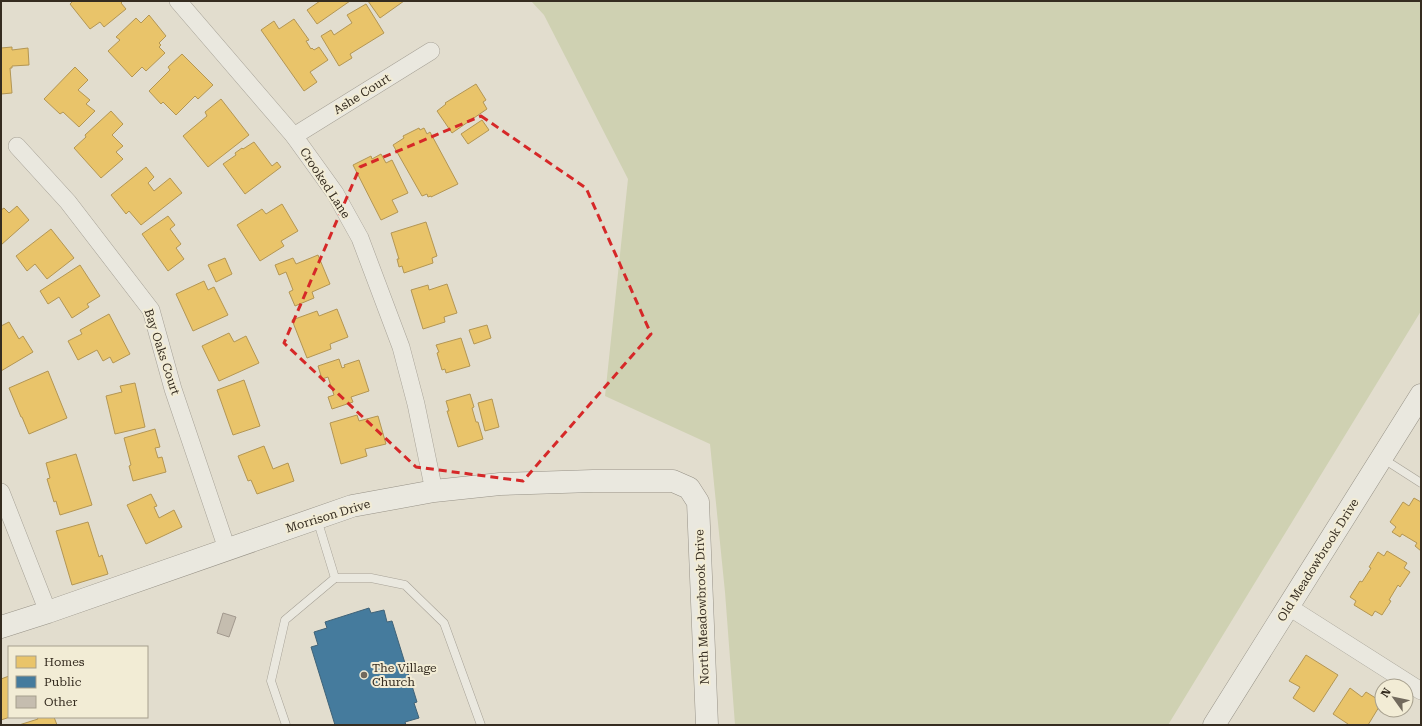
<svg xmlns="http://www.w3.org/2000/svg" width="1422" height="726" viewBox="0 0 1422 726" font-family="'Roboto Serif',serif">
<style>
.green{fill:#cfd1b2}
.homes{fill:#e9c46a;stroke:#b39654}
.public{fill:#457b9d;stroke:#406378}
.building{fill:#c5bdaf;stroke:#a2998e}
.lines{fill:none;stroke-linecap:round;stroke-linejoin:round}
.lane-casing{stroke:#a7a297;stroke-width:9}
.street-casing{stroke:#a7a297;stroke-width:18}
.secondary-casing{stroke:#979287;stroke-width:23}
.lane{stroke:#eae8df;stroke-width:8}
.street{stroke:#eae8df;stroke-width:17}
.secondary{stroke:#eae8df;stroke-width:22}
.marked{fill:none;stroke:#d62828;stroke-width:3;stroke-dasharray:8 5;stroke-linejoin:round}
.poi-dot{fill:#726a5d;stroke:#f2ecd5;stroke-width:1.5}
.labels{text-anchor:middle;stroke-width:4;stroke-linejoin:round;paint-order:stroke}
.street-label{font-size:12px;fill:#352c20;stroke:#f2ecd5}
.poi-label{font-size:12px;fill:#352c20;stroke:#f2ecd5;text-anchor:start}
</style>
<rect width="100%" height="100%" fill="#e2ddce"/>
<polygon class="green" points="531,1 1421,1 1421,311 1168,725 735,725 725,592 710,444 605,396 628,179 544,15"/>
<g class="homes">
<polygon points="73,1 123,1 121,3 126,9 104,27 100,22 90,29 70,4"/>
<polygon points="320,1 350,1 317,24 307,10"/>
<polygon points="368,1 404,1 380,18"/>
<polygon points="366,4 384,33 350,54 352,58 339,66 321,36 331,30 334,35 352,23 347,15"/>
<polygon points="149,15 166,36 159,43 161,45 159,47 165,53 146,71 142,67 132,77 108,51 120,40 116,37 136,18 141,23"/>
<polygon points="294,19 309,40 306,41 311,49 312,48 314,50 319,47 328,60 310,72 317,82 304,91 261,30 274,21 279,29"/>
<polygon points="12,47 12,50 28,48 29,65 12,66 12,68 10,68 12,93 1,94 1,48"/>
<polygon points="182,54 213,85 198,99 195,96 176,115 163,102 161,104 149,91 170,70 168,67"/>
<polygon points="75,67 88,80 78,90 90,100 86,104 95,111 79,127 63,112 60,114 44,99"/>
<polygon points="476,84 486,100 483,102 487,109 452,133 437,111 446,104 445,103"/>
<polygon points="221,99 249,135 208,167 183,136 207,116 205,112"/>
<polygon points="111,111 123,124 112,135 123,146 116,152 123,159 101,178 74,148 86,137 85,135"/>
<polygon points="482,120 489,130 468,144 461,134"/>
<polygon points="419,128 420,130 424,128 427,134 430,132 458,184 431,197 431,196 428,197 427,194 422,196 393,145 404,138 403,136"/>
<polygon points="254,142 272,166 277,162 281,167 245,194 223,164 236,155 235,153 242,148 243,149"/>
<polygon points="381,154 386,163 392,160 408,193 392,200 398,212 381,220 353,165 371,156 372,159"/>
<polygon points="146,167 154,177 148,183 154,191 170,178 182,193 141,225 129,211 126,214 111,195"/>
<polygon points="282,204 298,231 281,241 284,246 260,261 237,225 262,209 266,214"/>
<polygon points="17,206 29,220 1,245 1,210 4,208 9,213"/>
<polygon points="168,216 175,225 170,229 181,244 176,248 184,259 168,271 142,234"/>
<polygon points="426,222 437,256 432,258 433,263 404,273 402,266 399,267 397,259 399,259 391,233"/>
<polygon points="51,229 74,258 47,279 35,264 27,271 16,256"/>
<polygon points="318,255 330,284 312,292 314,298 295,306 289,292 293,290 286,272 279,275 275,265 293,258 296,264"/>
<polygon points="225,258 232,274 216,282 208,265"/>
<polygon points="80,265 100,296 87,304 89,307 72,318 59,297 48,304 40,291"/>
<polygon points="204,281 208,290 214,287 228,315 193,331 176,294"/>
<polygon points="447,284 457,313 444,317 445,322 423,329 411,290 428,285 429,290"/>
<polygon points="337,309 348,337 330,344 331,349 307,358 292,320 317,311 319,316"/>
<polygon points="109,314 130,354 113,363 110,357 103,361 97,350 78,360 68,341 82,334 80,330"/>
<polygon points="9,322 19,339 23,336 33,352 1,371 1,326"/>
<polygon points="487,325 491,338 474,344 469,330"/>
<polygon points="229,333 234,342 246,336 259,363 219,381 202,346"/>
<polygon points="461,338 470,366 446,373 445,369 442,370 437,353 439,352 436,345"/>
<polygon points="339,359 342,368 345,367 344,365 359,360 369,391 351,397 353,402 332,409 328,397 334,395 328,377 322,379 318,366"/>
<polygon points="48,371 67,418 29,434 22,417 21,417 9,388"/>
<polygon points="244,380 260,426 233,435 217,390"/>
<polygon points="135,383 145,427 115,434 106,396 122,392 120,386"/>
<polygon points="470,394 474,407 472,408 476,422 478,422 483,439 458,447 447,411 449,411 446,401"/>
<polygon points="492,399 499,427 485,431 478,403"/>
<polygon points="357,415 359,421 378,416 386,444 365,449 367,456 341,464 330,423"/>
<polygon points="155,429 160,447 155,448 158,458 162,457 166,472 133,481 129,466 131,465 124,438"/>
<polygon points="264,446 273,469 288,463 294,481 257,494 251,480 248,481 238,456"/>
<polygon points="76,454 92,505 60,515 56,501 54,502 47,479 50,478 46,463"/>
<polygon points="151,494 157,506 154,507 159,518 174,510 182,527 146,544 127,505"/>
<polygon points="1414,498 1421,502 1421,551 1415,546 1417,543 1402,534 1400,537 1392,532 1396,527 1390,522 1403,502 1409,506"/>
<polygon points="88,522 99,557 102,555 108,574 72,585 56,531"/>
<polygon points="1387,551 1407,563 1404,568 1410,572 1400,587 1398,585 1389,600 1391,601 1382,615 1375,611 1372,616 1354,605 1356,601 1350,597 1360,581 1362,582 1371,568 1369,567 1378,552 1384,556"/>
<polygon points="1306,655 1338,675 1314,712 1293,698 1300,687 1289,681"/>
<polygon points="9,676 9,717 10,717 1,720 1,679"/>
<polygon points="1350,688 1362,697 1366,692 1382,702 1368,725 1347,725 1348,724 1333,714"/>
<polygon points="37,717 54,717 57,725 19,725 38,719"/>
</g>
<polygon class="public" points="369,608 371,613 384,610 387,622 392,621 417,702 414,703 419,718 405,722 406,725 335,725 311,647 318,645 314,632 327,628 325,622"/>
<polygon class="building" points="223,613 236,617 229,637 217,633"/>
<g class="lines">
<defs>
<g id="lane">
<polyline points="1382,458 1421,483"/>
<polyline points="335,578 371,578 405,585 444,623 481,725"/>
<polyline points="286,725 271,681 285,620 335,578 317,519"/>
</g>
<g id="street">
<polyline points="178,1 294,136 335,193 360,238 401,347 416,404 434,491"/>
<polyline points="294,136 431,51"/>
<polyline points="17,146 68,202 151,310 173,389 227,549"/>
<polyline points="1,492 48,612"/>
<polyline points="1289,607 1421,691"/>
</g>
<g id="secondary">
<polyline points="1,627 48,612 352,506 434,491 500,484 593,481 673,481 689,488 698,502 707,725"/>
<polyline points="1214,725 1421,395"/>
</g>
</defs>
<use href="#lane" class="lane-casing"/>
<use href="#street" class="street-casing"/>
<use href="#secondary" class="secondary-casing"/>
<use href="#lane" class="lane"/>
<use href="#street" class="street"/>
<use href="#secondary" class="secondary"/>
</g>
<path class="marked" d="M481,116L586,188L651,334L523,481L416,467L284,343L360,167Z"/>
<circle class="poi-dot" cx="364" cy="675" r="4"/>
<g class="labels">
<g class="street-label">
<text transform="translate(362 94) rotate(-32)" y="4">Ashe Court</text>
<text transform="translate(325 183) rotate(57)" y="4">Crooked Lane</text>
<text transform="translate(162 352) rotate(72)" y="4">Bay Oaks Court</text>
<text transform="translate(328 516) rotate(-17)" y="4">Morrison Drive</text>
<text transform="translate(1318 560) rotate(-58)" y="4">Old Meadowbrook Drive</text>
<text transform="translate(702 607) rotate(-92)" y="4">North Meadowbrook Drive</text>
</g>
<g class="poi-label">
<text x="372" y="672">The Village<tspan x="372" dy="14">Church</tspan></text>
</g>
</g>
<rect width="1422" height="726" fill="none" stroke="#352c20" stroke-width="4"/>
<rect x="8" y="646" width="140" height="72" fill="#f2ecd5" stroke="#a69f8d"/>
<rect x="16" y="656" width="20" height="12" fill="#e9c46a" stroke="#a69f8d"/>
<text x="44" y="666" font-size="12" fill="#352c20">Homes</text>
<rect x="16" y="676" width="20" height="12" fill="#457b9d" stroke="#a69f8d"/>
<text x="44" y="686" font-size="12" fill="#352c20">Public</text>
<rect x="16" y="696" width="20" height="12" fill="#c5bdaf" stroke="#a69f8d"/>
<text x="44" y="706" font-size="12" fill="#352c20">Other</text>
<g transform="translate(1394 698) rotate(303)"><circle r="19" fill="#f2ecd5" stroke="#a69f8d"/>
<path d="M0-3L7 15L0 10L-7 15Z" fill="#726a5d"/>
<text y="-6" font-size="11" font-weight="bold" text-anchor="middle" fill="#352c20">N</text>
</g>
</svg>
